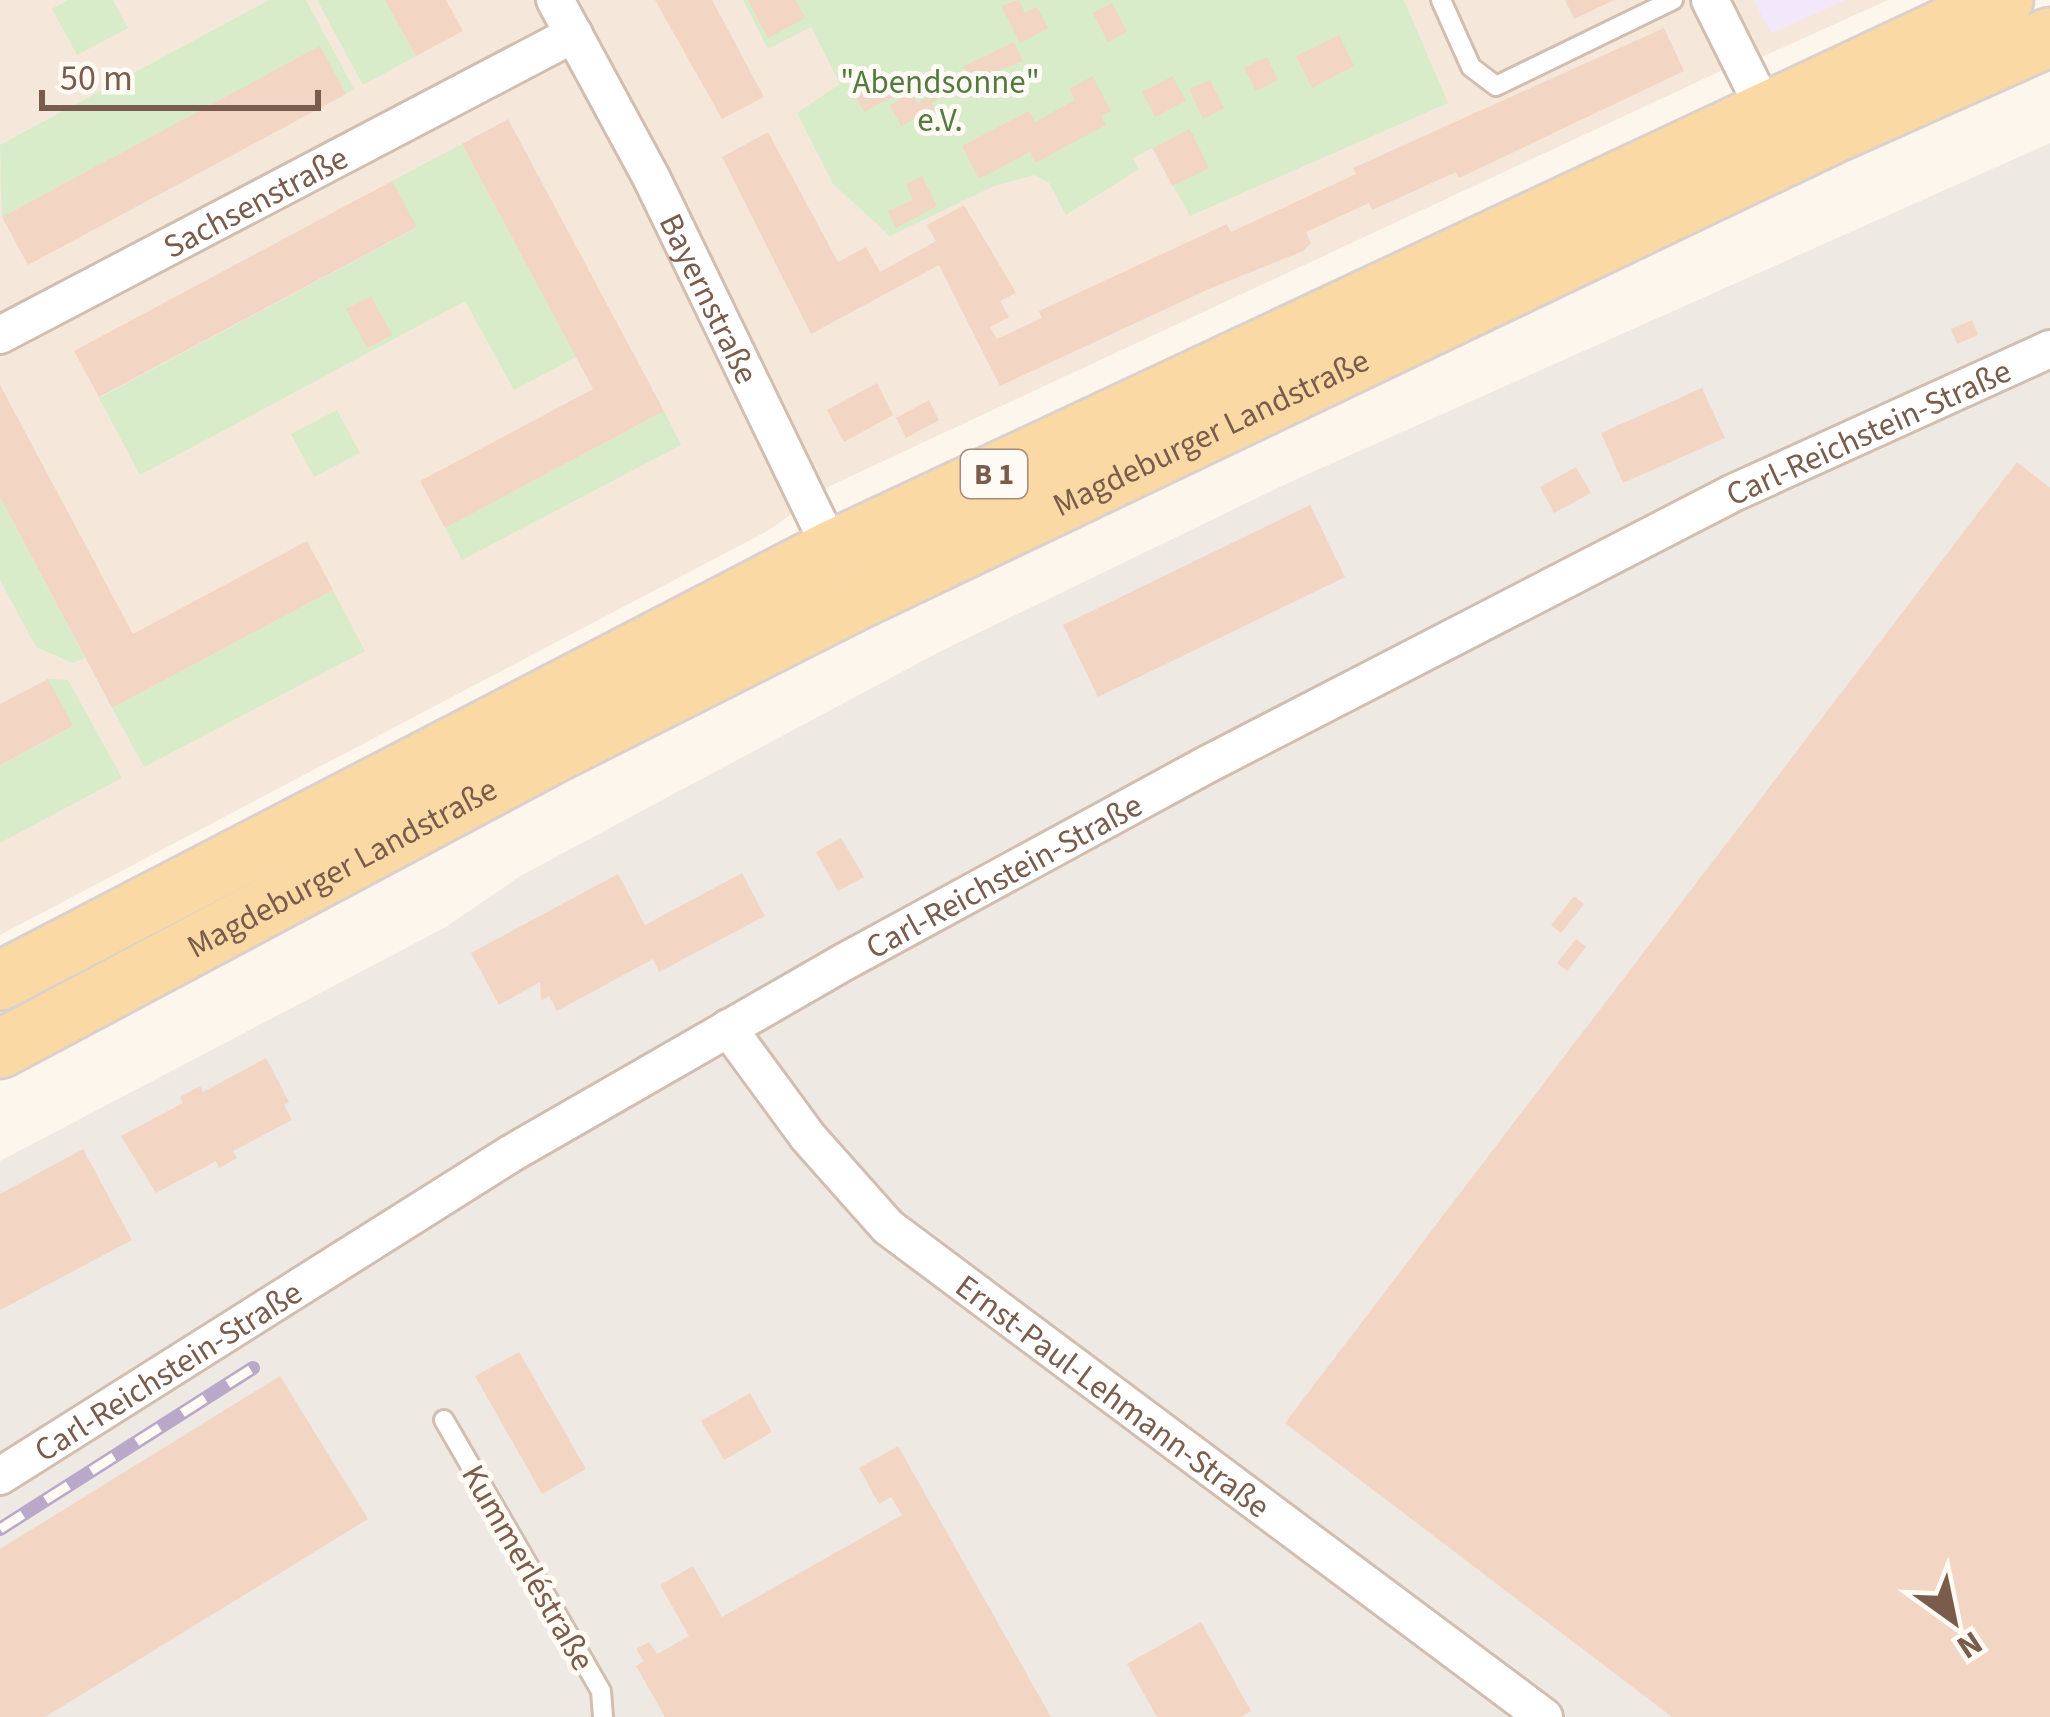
<svg xmlns="http://www.w3.org/2000/svg" width="2050" height="1717" viewBox="0 0 2050 1717" font-family="'Source Sans 3',sans-serif">
<style>
.residential{fill:#f5e8da}
.industrial{fill:#efe9e4}
.education{fill:#f3e8fa}
.green{fill:#d8ecc9}
.building{fill:#f3d5c3}
.lines{fill:none;stroke-linecap:round;stroke-linejoin:round}
.lane-casing{stroke:#d1beb0;stroke-width:24}
.street-casing{stroke:#d1beb0;stroke-width:42}
.primary-casing{stroke:#dad1cd;stroke-width:63}
.lane{stroke:#fff;stroke-width:18}
.street{stroke:#fff;stroke-width:36}
.primary{stroke:#fbd9a5;stroke-width:57}
.rail-casing{stroke:#b9a8c9;stroke-width:14}
.rail{stroke:#fffaf3;stroke-width:9;stroke-dasharray:27;stroke-linecap:butt}
.labels{text-anchor:middle;stroke-width:10;stroke-linejoin:round;paint-order:stroke}
.shield{fill:#fffaf3;stroke:#a28b7f;stroke-width:3}
.shield-label{font-size:30px;font-weight:bold;fill:#7a5c4d}
.park-label{font-size:33px;fill:#537a41;stroke:#fffaf3}
.street-label{font-size:33px;fill:#7a5c4d;stroke:#fffaf3}
</style>
<rect width="100%" height="100%" fill="#fdf6ec"/>
<g class="residential">
<polygon points="0,0 1691,0 1725,69 832,485 769,530 0,935"/>
<polygon points="1733,0 1888,0 1762,57"/>
</g>
<polygon class="industrial" points="2050,143 2050,1717 0,1717 0,1161 444,928 522,875 943,650 1290,482"/>
<polygon class="education" points="1754,0 1846,0 1771,33"/>
<g class="green">
<polygon points="68,0 113,0 128,28 77,55 52,9"/>
<polygon points="269,0 306,0 354,89 346,94 320,47 2,217 0,145"/>
<polygon points="317,0 385,0 416,56 363,85"/>
<polygon points="743,0 1404,0 1448,103 1190,216 1152,148 1133,158 1139,169 1066,215 1049,183 1034,175 994,186 890,236 833,184 797,113 840,84 811,27 768,49"/>
<polygon points="462,144 576,357 514,390 465,301 140,475 99,398 416,228 392,181"/>
<polygon points="337,410 360,453 314,477 291,434"/>
<polygon points="664,411 681,445 462,560 445,528"/>
<polygon points="0,497 85,658 73,663 36,647 0,580"/>
<polygon points="333,590 365,651 144,767 112,708"/>
<polygon points="48,679 68,680 122,778 0,843 0,765 72,727"/>
</g>
<g class="building">
<polygon points="385,0 446,0 463,31 416,56"/>
<polygon points="655,0 712,0 764,97 722,119"/>
<polygon points="748,0 796,0 805,18 768,38"/>
<polygon points="1019,0 1025,13 1037,7 1048,28 1020,43 1001,6"/>
<polygon points="1565,0 1614,0 1574,19"/>
<polygon points="1112,3 1127,32 1108,42 1093,13"/>
<polygon points="1664,28 1684,71 1459,178 1456,172 1372,210 1369,203 1306,232 1311,243 1303,251 1211,288 1000,386 939,265 811,334 722,157 768,132 838,262 866,247 880,272 936,241 927,225 964,205 1016,293 1000,301 1009,317 990,327 997,339 1042,318 1039,311 1227,224 1231,232 1356,174 1353,168"/>
<polygon points="1339,35 1354,66 1312,88 1296,56"/>
<polygon points="1014,42 1023,61 971,81 964,66"/>
<polygon points="320,46 346,94 28,265 2,217"/>
<polygon points="1267,57 1278,80 1256,91 1244,68"/>
<polygon points="878,71 883,79 897,72 906,90 864,112 855,94 869,87 865,78"/>
<polygon points="1093,76 1111,111 1101,116 1106,125 1035,163 1030,152 979,179 962,146 1029,111 1035,122 1075,100 1069,89"/>
<polygon points="1173,76 1186,101 1155,117 1142,92"/>
<polygon points="940,80 947,94 931,103 934,109 901,126 890,105 912,93 917,103 928,97 924,89"/>
<polygon points="1210,80 1224,108 1203,119 1189,89"/>
<polygon points="508,119 664,411 445,528 420,481 593,389 462,144"/>
<polygon points="1190,129 1209,168 1172,186 1153,148"/>
<polygon points="922,176 937,206 896,228 888,211 913,200 906,184"/>
<polygon points="392,181 417,227 99,397 74,351"/>
<polygon points="371,296 392,335 367,348 346,309"/>
<polygon points="1972,320 1978,335 1957,344 1951,329"/>
<polygon points="877,383 893,415 844,442 827,410"/>
<polygon points="0,385 133,634 307,541 333,590 112,708 0,497"/>
<polygon points="1702,388 1725,438 1623,483 1601,433"/>
<polygon points="929,400 939,420 906,438 896,418"/>
<polygon points="2017,462 2050,488 2050,1717 1672,1717 1285,1423"/>
<polygon points="1576,467 1591,493 1554,513 1540,487"/>
<polygon points="1310,505 1345,577 1098,697 1063,625"/>
<polygon points="48,679 73,726 0,765 0,704"/>
<polygon points="841,838 864,877 838,891 816,852"/>
<polygon points="742,873 765,916 659,972 653,959 557,1011 549,996 541,1001 540,982 499,1005 471,953 618,874 645,925"/>
<polygon points="1574,896 1584,904 1561,933 1551,925"/>
<polygon points="1576,939 1586,947 1567,971 1557,963"/>
<polygon points="266,1058 289,1102 284,1105 292,1120 233,1151 237,1158 219,1168 216,1161 156,1193 121,1136 183,1103 180,1097 200,1086 203,1092"/>
<polygon points="83,1149 132,1240 0,1310 0,1194"/>
<polygon points="519,1352 586,1469 542,1494 475,1376"/>
<polygon points="280,1376 368,1519 45,1717 0,1717 0,1549"/>
<polygon points="750,1393 772,1432 724,1460 701,1421"/>
<polygon points="898,1446 1051,1717 665,1717 636,1666 644,1661 636,1649 649,1642 657,1654 689,1636 660,1585 693,1566 722,1617 902,1515 891,1497 879,1504 859,1468"/>
<polygon points="1201,1622 1251,1711 1241,1717 1157,1717 1127,1664"/>
</g>
<g class="lines">
<defs>
<g id="lane">
<polyline points="1441,0 1471,67 1496,86 1673,0"/>
<polyline points="444,1420 601,1691 603,1717"/>
</g>
<g id="street">
<path id="s1" d="M555,0L651,177L839,565"/>
<polyline points="1710,0 1765,110"/>
<path id="s2" d="M0,335L574,34"/>
<path id="s3" d="M728,1028L808,1137L888,1227L1544,1717"/>
<path id="s4" d="M0,1476L512,1153L844,962L1206,765L1733,493L2050,349"/>
</g>
<g id="primary">
<polyline points="0,981 831,550 2004,0"/>
<path id="s5" d="M0,1049L553,754L858,600L1831,135L2050,37"/>
</g>
</defs>
<use href="#lane" class="lane-casing"/>
<use href="#street" class="street-casing"/>
<use href="#primary" class="primary-casing"/>
<use href="#lane" class="lane"/>
<use href="#street" class="street"/>
<use href="#primary" class="primary"/>
<defs>
<polyline id="rail" points="0,1529 253,1368"/>
</defs>
<use href="#rail" class="rail-casing"/>
<use href="#rail" class="rail"/>
</g>
<g class="labels">
<rect class="shield" x="961" y="450" width="66" height="48" rx="9"/>
<g class="shield-label">
<text x="994" y="484">B 1</text>
</g>
<g class="park-label">
<text x="940" y="93">"Abendsonne"<tspan x="940" dy="38">e.V.</tspan></text>
</g>
<g class="street-label">
<text dy="12" stroke="none"><textPath href="#s2" startOffset="288">Sachsenstraße</textPath></text>
<text dy="12" stroke="none"><textPath href="#s1" startOffset="336">Bayernstraße</textPath></text>
<text dy="12" stroke="none"><textPath href="#s5" startOffset="1359">Magdeburger Landstraße</textPath></text>
<text dy="12" stroke="none"><textPath href="#s4" startOffset="2142">Carl-Reichstein-Straße</textPath></text>
<text dy="12" stroke="none"><textPath href="#s5" startOffset="387">Magdeburger Landstraße</textPath></text>
<text dy="12" stroke="none"><textPath href="#s4" startOffset="1170">Carl-Reichstein-Straße</textPath></text>
<text dy="12" stroke="none"><textPath href="#s4" startOffset="198">Carl-Reichstein-Straße</textPath></text>
<text dy="12" stroke="none"><textPath href="#s3" startOffset="537">Ernst-Paul-Lehmann-Straße</textPath></text>
<text transform="translate(529 1567) rotate(60)" y="12">Kummerléstraße</text>
</g>
</g>
<g transform="translate(1954 1621) rotate(147)" stroke="#fffaf3" stroke-width="9" paint-order="stroke">
<path d="M0-9L21 45L0 30L-21 45Z" fill="#7a5c4d"/>
<text y="-18" font-size="33" font-weight="bold" text-anchor="middle" fill="#7a5c4d">N</text>
</g>
<path d="M42 90v18h276v-18" fill="none" stroke="#7a5c4d" stroke-width="6"/>
<text x="60" y="90" font-size="36" fill="#7a5c4d" stroke="#fffaf3" stroke-width="9" paint-order="stroke">50 m</text>
</svg>
